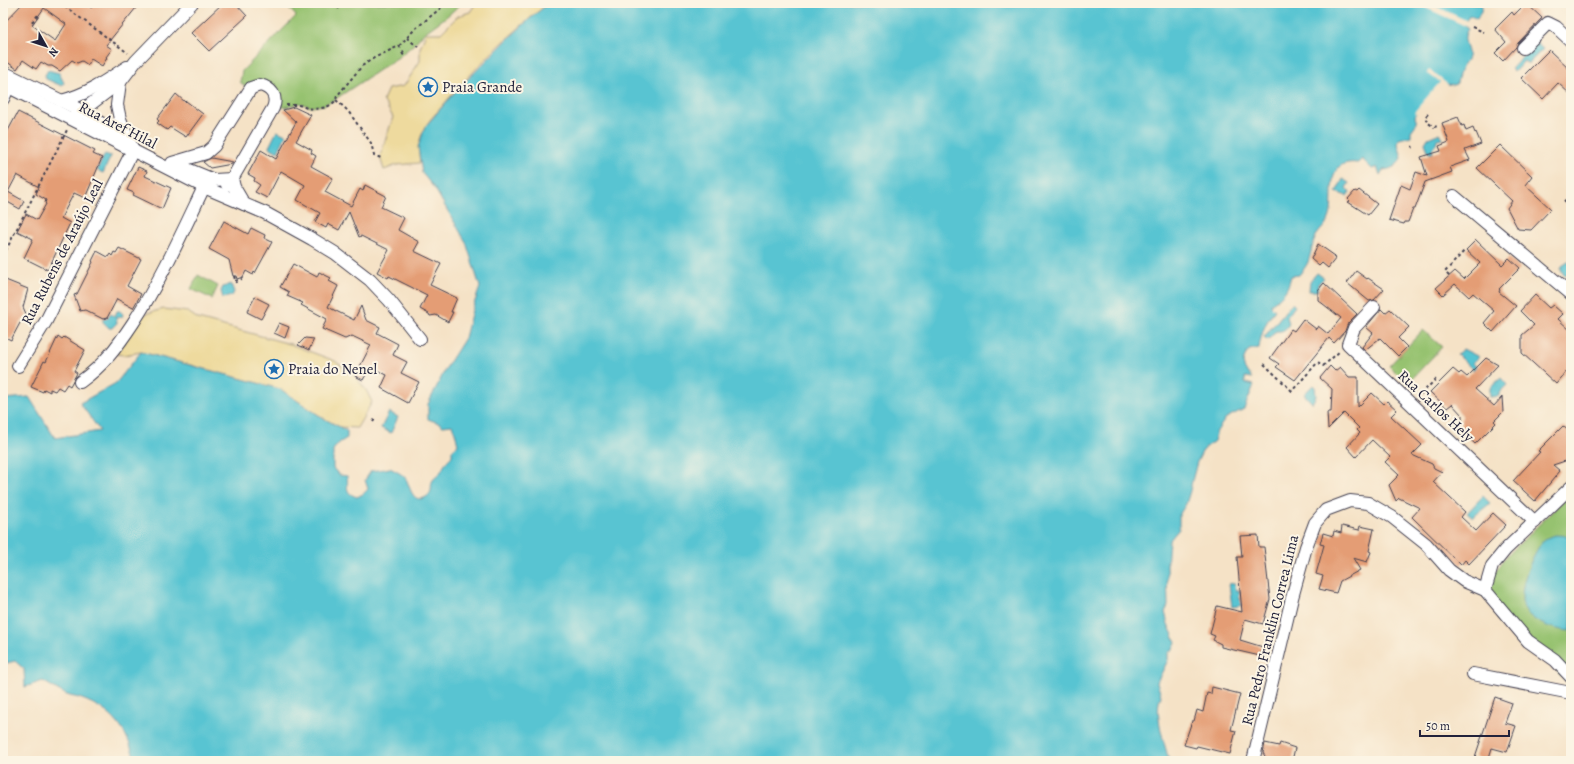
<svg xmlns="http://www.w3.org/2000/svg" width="1574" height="764" viewBox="0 0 1574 764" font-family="Alegreya,serif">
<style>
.green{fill:#96c26f;stroke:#5c7255}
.sand{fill:#eeda9e;stroke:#887e6c}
.water{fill:#58c4d2;stroke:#3d7386}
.pier{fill:#f5e2c6}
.building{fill:#e49d74;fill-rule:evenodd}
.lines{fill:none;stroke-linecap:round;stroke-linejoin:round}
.minor-casing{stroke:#423f50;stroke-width:14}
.path{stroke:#423f50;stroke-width:2;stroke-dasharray:3 3;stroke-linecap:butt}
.minor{stroke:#fff;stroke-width:12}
.labels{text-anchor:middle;stroke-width:4;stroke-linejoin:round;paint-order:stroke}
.poi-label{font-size:15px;fill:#22223b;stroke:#fcf5e5;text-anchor:start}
.street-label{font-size:15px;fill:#22223b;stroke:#fcf5e5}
</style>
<rect width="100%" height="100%" fill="#fcf5e5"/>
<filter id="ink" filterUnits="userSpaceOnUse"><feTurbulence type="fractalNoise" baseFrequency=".025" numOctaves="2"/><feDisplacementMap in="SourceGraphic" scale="8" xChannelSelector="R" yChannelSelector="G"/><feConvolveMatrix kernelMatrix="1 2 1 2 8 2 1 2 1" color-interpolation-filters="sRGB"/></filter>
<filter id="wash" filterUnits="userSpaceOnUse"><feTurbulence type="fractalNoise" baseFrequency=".012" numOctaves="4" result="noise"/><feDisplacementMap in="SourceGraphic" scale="16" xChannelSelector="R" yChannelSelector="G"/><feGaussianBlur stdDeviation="0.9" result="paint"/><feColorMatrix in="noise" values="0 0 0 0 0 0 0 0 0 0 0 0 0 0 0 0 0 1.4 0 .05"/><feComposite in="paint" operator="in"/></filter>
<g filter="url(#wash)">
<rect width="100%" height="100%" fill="#f5e2c6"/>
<g class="green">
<polygon points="293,3 462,3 446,17 424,33 413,45 400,56 334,100 324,105 311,107 300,103 286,107 279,107 273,90 246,87 240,82 242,71 296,16 289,8"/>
<polygon points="198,275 218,286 212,299 191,289"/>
<polygon points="1423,330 1442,347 1407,384 1389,366"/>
<polygon points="1571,493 1571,687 1551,664 1518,640 1498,620 1490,602 1490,589 1493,574 1505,558"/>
</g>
<g class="sand">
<path d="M476,3H549C511,32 475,68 444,104C438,112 429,119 425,128C418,140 418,149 420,163L397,165L384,170L380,157L393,117L383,100L388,89L404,86L420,61V48L426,33H441L458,16L470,12Z"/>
<polygon points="164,309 188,312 198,319 290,344 335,361 355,376 366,390 372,402 357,428 340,427 323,418 280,389 141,352 124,355 116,354 144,314"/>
</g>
<g class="water">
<path d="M549,3H1482L1481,11L1477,19L1469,15L1466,21V27L1468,29C1460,41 1470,46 1468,57C1467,61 1463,64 1462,68C1459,73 1458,78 1457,83L1454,85L1447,84L1416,113L1415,117L1417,123L1411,131V136L1399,139L1398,144L1402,158C1397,166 1392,169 1383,170L1380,175L1377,167L1372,169L1362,159L1358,163C1321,158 1337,200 1329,219C1326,225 1320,230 1316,236C1312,244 1311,254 1308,262C1306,267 1302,271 1299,275L1291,276C1289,284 1287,291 1280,297C1276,301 1273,300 1271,306L1275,310C1266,320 1261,334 1259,348L1249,350L1245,356L1243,363L1245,370L1252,378L1245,377V383L1254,385L1244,409L1226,418L1217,431L1214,441L1203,450L1197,462L1192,481L1190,491L1186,504L1179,515V529L1169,541L1167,566L1168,606L1165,612L1168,624L1176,642L1173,649L1168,653V660L1157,682L1161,696C1153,712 1165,744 1169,761H135C128,730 112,710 82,699C77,697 72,697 67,695C59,691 51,686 43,681L25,687L24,669L15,661L3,664V399L29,397L55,438L100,431L80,403L116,383L141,352L280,389L323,418L347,431V438L339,443L333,450V468L339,475L347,476C349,487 343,492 357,497L363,494L368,489L365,480L371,471L390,468C395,471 403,474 406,479C410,486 412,503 424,498C435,493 429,486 433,480C435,477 438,476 440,473C445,465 445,462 452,456V450L458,445L455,432L452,425L443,426L439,423L428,419V404L446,368L465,338L472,310L480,287L466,242L435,189L422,173L418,147L425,127L454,93L507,40L533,16Z"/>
<polygon points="1536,43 1543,49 1528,64 1524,61 1514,72 1511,69"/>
<polygon points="48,70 59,73 64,83 62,86 46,79 45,75"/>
<polygon points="277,131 286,135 278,152 269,147"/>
<polygon points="1440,133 1442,138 1437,139 1436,144 1432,149 1433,153 1429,153 1425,143 1428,138"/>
<polygon points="105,154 111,156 103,173 97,170"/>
<polygon points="1343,179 1349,183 1346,188 1350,192 1347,196 1336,192"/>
<polygon points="1568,262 1571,263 1571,277 1564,275 1561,270 1562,266"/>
<polygon points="1317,273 1324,278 1318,284 1317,291 1309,291 1310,281"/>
<polygon points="231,284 234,292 232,296 223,298 221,291 223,287"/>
<path d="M1292,303L1295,306L1287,317L1289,323C1287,329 1283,332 1276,331L1268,340L1264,337Z"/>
<polygon points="117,311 120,311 123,314 122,317 116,318 117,323 112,328 109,328 103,322 103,319 107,318 110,314 115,316"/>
<polygon points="1463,349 1479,357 1472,363 1476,366 1473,370 1457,354"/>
<polygon points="1501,378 1507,385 1499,393 1499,396 1490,397 1490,388"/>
<polygon points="1313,385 1315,387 1316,396 1312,403 1304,394"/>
<polygon points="389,412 398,417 391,433 381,428"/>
<path d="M1483,496L1490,503C1484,509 1478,512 1473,518L1467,513Z"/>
<path d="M1556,535L1571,536V631C1556,630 1539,625 1528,614C1512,600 1532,553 1544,540C1547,537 1552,536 1556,535Z"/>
<polygon points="1235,583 1236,590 1239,590 1240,600 1248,599 1249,604 1232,607 1229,584"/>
</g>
<g class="pier">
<polygon points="1415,3 1428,3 1468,21 1468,26 1470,28"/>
<polygon points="1429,70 1450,86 1448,86 1418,115 1414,112 1440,82 1427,73"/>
</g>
<g id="blocks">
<g class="building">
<path d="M23,3H87L91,8L96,3H140L106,45L112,49L106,57L107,58L102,66L91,59L88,65L82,61L77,63L72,60L60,71L52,66H48L41,62L36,69L23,60L17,69L3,59V24ZM44,8L66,24L55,41L32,25Z"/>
<polygon points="223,3 235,3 247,16 209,51 191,33"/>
<polygon points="1526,3 1542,18 1518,43 1516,47 1503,61 1495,53 1506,42 1495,29 1512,12 1514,15"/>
<polygon points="1549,50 1571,71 1571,95 1558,83 1543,99 1521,78"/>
<polygon points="176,94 185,102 186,101 203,114 186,137 170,127 167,130 157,123 159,121 157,119"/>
<polygon points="294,107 311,115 296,141 312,150 311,153 316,156 311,166 333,178 325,192 351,206 360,189 363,191 365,185 386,196 381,207 404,218 398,230 419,242 414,251 441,264 430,285 457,298 451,312 453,312 448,322 436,315 430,316 429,314 420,309 427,295 389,276 388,278 377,272 389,250 361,236 359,237 349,212 339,230 328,224 326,228 315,222 320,213 297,200 305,185 281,171 267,198 255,192 260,185 254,181 255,178 248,174 261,150 276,159 296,122 283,110"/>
<polygon points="18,112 95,151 93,154 102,158 85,198 74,193 61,218 70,223 48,270 24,258 33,239 17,231 26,214 37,220 46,204 45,203 46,200 36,194 39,187 17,175 8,192 24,201 20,209 4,200 3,202 3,140"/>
<polygon points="1458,117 1462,126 1464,125 1466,131 1473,128 1475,133 1476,132 1481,144 1465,150 1470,160 1450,167 1452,172 1425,182 1415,209 1413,209 1408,222 1405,222 1404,224 1389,220 1401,185 1410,189 1416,172 1427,176 1421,157 1441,151 1439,146 1449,142 1442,123"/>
<polygon points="1500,145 1532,176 1525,185 1551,209 1531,230 1518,229 1507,208 1512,201 1477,168"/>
<polygon points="211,158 233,162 232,164 210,168 203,162"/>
<polygon points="138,167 147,171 145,176 171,188 162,209 133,195 134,193 127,190"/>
<polygon points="1359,190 1377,204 1368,215 1348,202 1350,201 1348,199 1355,191 1357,192"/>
<polygon points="224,221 248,234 251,228 265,235 264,238 272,242 255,273 254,272 253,275 246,271 243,277 237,279 236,276 233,276 229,260 209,249"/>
<polygon points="1476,240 1502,265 1509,258 1520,268 1499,289 1500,290 1499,292 1516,306 1493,332 1484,323 1494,311 1473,293 1469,297 1455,284 1443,295 1436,288 1455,271 1464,279 1480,263 1466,250"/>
<polygon points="1318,244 1335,256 1334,257 1336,258 1328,268 1322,263 1319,266 1311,259"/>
<polygon points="119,248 141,259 127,286 141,294 133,308 117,299 107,318 103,319 85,310 80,311 74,295 77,294 93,262 92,261 97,251 108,257 110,254 112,256 114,252 116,253"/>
<polygon points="293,264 317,277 319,272 331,278 329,281 338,286 328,307 354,320 361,306 366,320 380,327 377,333 398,344 393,355 407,362 401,373 419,382 408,403 381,388 387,375 370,367 363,380 355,376 371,345 352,336 345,339 322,329 327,319 301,305 303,303 287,296 289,292 280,287"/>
<polygon points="1356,271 1367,279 1368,278 1384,289 1374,300 1369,301 1347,283"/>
<polygon points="3,279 28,289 23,307 27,316 20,323 11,340 3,336"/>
<polygon points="1324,283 1357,314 1348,323 1345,331 1334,343 1329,338 1295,380 1276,367 1279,364 1270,358 1291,329 1294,331 1303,319 1316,329 1318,326 1328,334 1341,318 1318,300 1318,290"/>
<polygon points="1535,295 1549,308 1553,305 1563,314 1558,319 1571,331 1571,376 1567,371 1556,384 1522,353 1522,335 1534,325 1520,311"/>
<polygon points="255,297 269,304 261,319 247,312"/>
<polygon points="1381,309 1385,313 1390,309 1409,327 1398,338 1407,347 1398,356 1380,338 1365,350 1362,347 1373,333 1366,327"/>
<polygon points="279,323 289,327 285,338 274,333"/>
<polygon points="58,336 62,339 64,337 85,350 74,371 77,373 70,386 67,384 63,390 58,387 55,391 50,389 50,392 44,389 43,392 31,387 44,361 46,362"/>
<polygon points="305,338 314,339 309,350 298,345"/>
<polygon points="1486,358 1498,365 1475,389 1494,406 1502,397 1503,412 1494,421 1496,423 1475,444 1459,429 1462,425 1462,415 1452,404 1447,408 1430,392 1453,369 1459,374 1461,372 1467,377"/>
<polygon points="1330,366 1335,371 1340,367 1349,377 1358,377 1358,407 1372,393 1384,404 1387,401 1397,410 1391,416 1422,445 1412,455 1432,464 1434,468 1442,472 1433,482 1465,512 1461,517 1476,531 1493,513 1506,525 1469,564 1465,560 1461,565 1412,517 1420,508 1399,498 1396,501 1389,485 1399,475 1385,462 1390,457 1372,440 1356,457 1347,447 1360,433 1357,430 1359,428 1344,413 1328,429 1327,412 1331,412 1332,389 1320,378"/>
<polygon points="1563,426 1571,433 1571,459 1553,465 1560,471 1535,501 1513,481 1540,452 1538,451"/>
<polygon points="1342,526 1359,530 1360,526 1374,529 1369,551 1371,552 1367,562 1353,558 1360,570 1340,581 1336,593 1319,589 1323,576 1316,574 1324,545 1320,544 1323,533 1333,536 1334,531 1341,533"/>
<polygon points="1258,535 1259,547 1264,547 1270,599 1263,624 1245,619 1240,640 1263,647 1260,656 1221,647 1221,644 1213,640 1215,636 1210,634 1217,606 1242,612 1237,557 1242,557 1240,536"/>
<polygon points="1212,687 1240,694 1231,730 1236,731 1230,754 1197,746 1196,748 1184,745 1192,721 1194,721 1197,710 1203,712 1207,693 1211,694"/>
<polygon points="1495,697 1512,703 1505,723 1516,726 1507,752 1492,748 1488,761 1486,761 1475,757"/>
<polygon points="1265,743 1279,746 1280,743 1295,748 1292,761 1268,761 1263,753"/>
</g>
</g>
</g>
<g filter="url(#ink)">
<use href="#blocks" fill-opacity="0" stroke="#423f50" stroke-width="1"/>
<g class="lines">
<defs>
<g id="minor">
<polyline points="1523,48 1548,23 1556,27 1571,41"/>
<polyline points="3,72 80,110 123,137"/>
<polyline points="3,84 204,187 265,213 312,239 335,253 370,280 389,300 420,339"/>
<polyline points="3,99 12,80"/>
<path d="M61,101C86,95 106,81 127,67"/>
<polyline points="75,116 120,82 136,61 192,3"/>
<path d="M172,163L206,153L214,146L251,88L260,85C271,88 278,96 273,108L232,179L227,185"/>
<polyline points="175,164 214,180 232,179 234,187 244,204"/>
<polyline points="1454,196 1571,294"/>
<polyline points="1374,307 1354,328 1348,344 1535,522"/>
<polyline points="18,366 46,321 133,150 120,119 117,105 120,82"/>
<path d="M80,382C104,365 117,347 133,323C161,280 182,233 204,187"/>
<polyline points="1485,590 1492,566 1505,550 1571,487"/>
<polyline points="1473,674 1571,693"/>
<polyline points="1253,761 1292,598 1306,547 1315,523 1326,510 1350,501 1368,503 1392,517 1426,544 1449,570 1464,581 1485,590 1528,641 1555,660 1571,677"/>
</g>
</defs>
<use href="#minor" class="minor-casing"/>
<g class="path">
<polyline points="60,3 128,53"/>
<polyline points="335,3 339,9"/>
<polyline points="32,22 38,15"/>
<polyline points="1472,27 1484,32"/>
<polyline points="407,38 418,47"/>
<polyline points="399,46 415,29 447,3"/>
<polyline points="402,53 405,57"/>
<polyline points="336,100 348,111 371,143 374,155 381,158"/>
<path d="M286,105C290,105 294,105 298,105C302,105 304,107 307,108C317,110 335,108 337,96L362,66L374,58L399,46L405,54"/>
<polyline points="1428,114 1425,117 1427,122 1434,127 1438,126"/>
<polyline points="1412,146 1413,148"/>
<polyline points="1564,200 1571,207"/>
<polyline points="3,256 67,130"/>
<polyline points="234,276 236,283"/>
<polyline points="1449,276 1445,272 1465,250"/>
<polyline points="235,281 242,279"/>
<polyline points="1264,364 1292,391 1318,362 1323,366 1340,351"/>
<polyline points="1421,394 1437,378"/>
<polyline points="373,422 375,419"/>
</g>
<use href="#minor" class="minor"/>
</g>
</g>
<defs>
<symbol id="sight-ring" viewBox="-11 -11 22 22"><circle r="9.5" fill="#fcf5e5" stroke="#1f6fb2" stroke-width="1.5"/><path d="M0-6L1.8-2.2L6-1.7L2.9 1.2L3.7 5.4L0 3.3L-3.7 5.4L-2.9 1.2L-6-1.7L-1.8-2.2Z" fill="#1f6fb2"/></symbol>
</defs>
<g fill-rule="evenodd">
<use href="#sight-ring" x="417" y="76" width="22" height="22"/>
<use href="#sight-ring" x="263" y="358" width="22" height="22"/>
</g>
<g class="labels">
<g class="poi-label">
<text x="442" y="92">Praia Grande</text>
<text x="288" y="374">Praia do Nenel</text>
</g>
<g class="street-label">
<text transform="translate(118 125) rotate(27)" y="5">Rua Aref Hilal</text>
<text transform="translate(62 252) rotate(-63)" y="5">Rua Rubens de Araújo Leal</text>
<text transform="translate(1436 406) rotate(43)" y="5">Rua Carlos Hely</text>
<text transform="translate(1270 630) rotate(-76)" y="5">Rua Pedro Franklin Correa Lima</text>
</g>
</g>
<rect width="1574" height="764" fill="none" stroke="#fcf5e5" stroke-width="16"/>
<g transform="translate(46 46) rotate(129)" stroke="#fcf5e5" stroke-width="3" paint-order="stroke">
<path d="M0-3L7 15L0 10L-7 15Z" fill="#22223b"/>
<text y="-6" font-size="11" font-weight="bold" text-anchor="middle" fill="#22223b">N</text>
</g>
<path d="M1420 730v6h89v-6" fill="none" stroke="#22223b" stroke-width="2"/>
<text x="1426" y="730" font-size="12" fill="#22223b" stroke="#fcf5e5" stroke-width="3" paint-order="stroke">50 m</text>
</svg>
